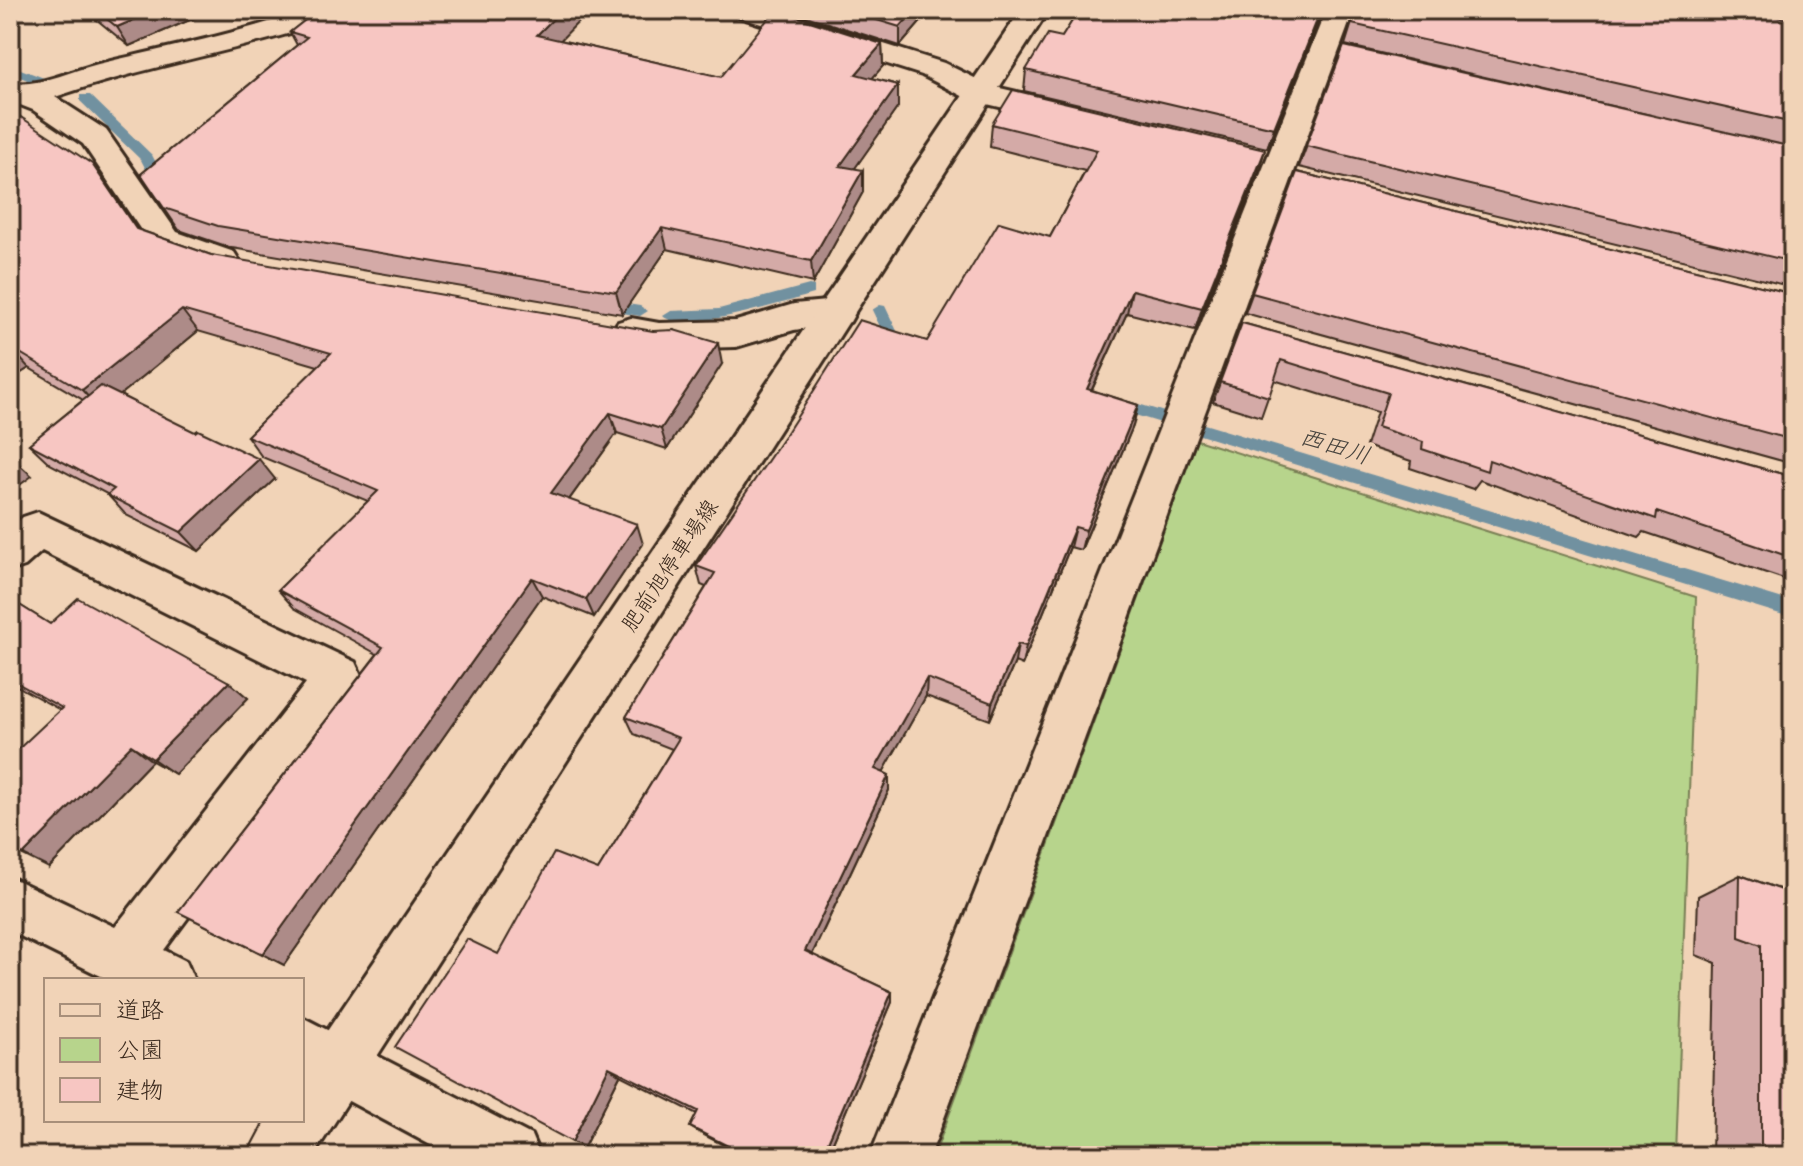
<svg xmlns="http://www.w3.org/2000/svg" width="1803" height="1166" viewBox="0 0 1803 1166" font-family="Kalam,'Klee One',sans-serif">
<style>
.green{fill:#b7d48c;stroke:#797f55;stroke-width:2}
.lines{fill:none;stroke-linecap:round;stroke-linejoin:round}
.stream{fill:#7191a0;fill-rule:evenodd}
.minor-casing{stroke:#3b2a1e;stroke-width:6}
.secondary-casing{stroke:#3b2a1e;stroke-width:6}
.minor{fill:#f1d3b7;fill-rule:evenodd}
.secondary{fill:#f1d3b7;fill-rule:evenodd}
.wall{fill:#d4aaa7;stroke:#3b2a1e;stroke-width:2}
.shaded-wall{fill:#ad8b88;stroke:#3b2a1e;stroke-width:2}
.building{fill:#f7c6c2;stroke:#3b2a1e;stroke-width:2}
.labels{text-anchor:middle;stroke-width:8;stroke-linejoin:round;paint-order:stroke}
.street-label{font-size:22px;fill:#3b2a1e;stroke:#f1d3b7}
.water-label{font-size:24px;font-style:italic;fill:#48443e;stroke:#f1d3b7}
</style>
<rect width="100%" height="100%" fill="#f1d3b7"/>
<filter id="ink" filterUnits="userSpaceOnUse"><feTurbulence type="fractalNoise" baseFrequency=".0125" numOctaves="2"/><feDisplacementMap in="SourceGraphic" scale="16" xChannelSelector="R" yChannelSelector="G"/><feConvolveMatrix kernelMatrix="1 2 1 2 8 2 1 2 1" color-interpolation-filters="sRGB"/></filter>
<g filter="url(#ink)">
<polygon class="green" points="1197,440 1696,597 1676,1156 934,1156"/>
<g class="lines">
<g class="stream">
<polygon points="10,65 44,78 46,81 40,85 10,73"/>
<polygon points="80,95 90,95 152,155 168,186 166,189 156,189 141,160 80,101"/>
<path d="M809,285L814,286V294C788,301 681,335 663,316L671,311L719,309Z"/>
<polygon points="603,300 640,306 648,311 640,316 598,309 595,305"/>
<polygon points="880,305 885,306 898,333 912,337 915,341 912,345 907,347 887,341 872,310"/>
<polygon points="1115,397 1793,602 1793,618 1109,407 1107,403"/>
</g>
<defs>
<g id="minor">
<path d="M306,10H347L343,16C249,50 150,64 55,97L106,130L177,232L234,252L239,260L234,268L221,272L153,248L83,144L33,110L10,101V83C40,87 69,71 98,64C168,47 238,34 306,10Z"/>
<polygon points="732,10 776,10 944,63 991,86 1078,106 1083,113 1078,120 1067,123 970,100 922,75 736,16"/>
<polygon points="1326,10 1354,10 930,1156 870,1156"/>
<polygon points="837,300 850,304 855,313 850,322 794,330 736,347 659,349 618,340 612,331 618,322 631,318 659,323 736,321 794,304"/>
<polygon points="38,512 355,662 362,677 355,692 164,950 186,961 194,980 109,980 10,931 10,877 115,927 306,683 42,551 25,566 10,571 10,528 23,517"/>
<polygon points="302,1017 531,1135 540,1156 451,1156 302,1076"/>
</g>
<polygon id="secondary" points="1021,10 1049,10 313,1156 248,1156 267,1120 302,1120 302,1068"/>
</defs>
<use href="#minor" class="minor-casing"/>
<use href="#secondary" class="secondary-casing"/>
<use href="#minor" class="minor"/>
<use href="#secondary" class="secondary"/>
</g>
<g class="wall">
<polygon points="85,10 213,10 129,46"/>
<polygon points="318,10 590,10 560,40 721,77 882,44 883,66 872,78 898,85 898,107 854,169 863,192 813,283 667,249 622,314 232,248 179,230 141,174 297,45 290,32"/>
<polygon points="793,10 931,10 900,46 793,12"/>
<polygon points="1079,10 1323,10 1267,148 1024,91 1026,70 1062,37"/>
<polygon points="1356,10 1793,10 1793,287 1299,167 1344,46 1651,115 1345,45"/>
<polygon points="10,110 108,186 137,229 211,255 722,364 667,449 617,433 569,500 643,544 594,617 542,596 284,965 178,912 377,654 294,608 278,590 368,501 262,457 247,436 318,366 198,331 120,395 275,479 199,551 126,515 107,494 50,464 29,444 83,400 29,368 10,380"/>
<polygon points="992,124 1258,173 1195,330 1127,313 1092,390 1138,405 1133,426 1081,550 1070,547 1022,665 1015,662 990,720 926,696 883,772 889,775 889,790 812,955 892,992 892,1002 827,1156 744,1156 698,1132 690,1127 697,1114 620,1075 584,1147 498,954 598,870 672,749 634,734 626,717 706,587 701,585 696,566 927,341 1050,237 1085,171 990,147"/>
<polygon points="1297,172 1793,294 1793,464 1245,313"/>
<polygon points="1242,323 1793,477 1793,582 1644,532 1639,537 1480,480 1473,489 1410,468 1411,461 1366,446 1377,412 1274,380 1261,417 1213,402"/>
<polygon points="10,599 50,624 229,682 248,698 175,774 152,761 49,868 60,710 10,682"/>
<polygon points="1740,875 1793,894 1793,1156 1712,1156 1716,963 1696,955 1698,896"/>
</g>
<g class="shaded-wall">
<polygon points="157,10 213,10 129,46 117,27"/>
<polygon points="562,10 590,10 544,57 537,35"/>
<polygon points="915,10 931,10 900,46 900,27"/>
<polygon points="1321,10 1323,10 1267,148 1274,128"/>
<polygon points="882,44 883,66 857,96 856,74"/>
<polygon points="898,85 898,107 841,188 840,166"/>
<polygon points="1265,150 1258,173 1195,330 1202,308"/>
<polygon points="863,170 863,192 813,283 811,261"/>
<polygon points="662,228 667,249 622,314 616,292"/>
<polygon points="1132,290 1127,313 1082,411 1087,389"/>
<polygon points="182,310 198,331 101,411 82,390"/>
<polygon points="718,343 722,364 667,449 661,429"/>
<polygon points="10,347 29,368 10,380"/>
<polygon points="1138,405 1133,426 1081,550 1086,530"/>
<polygon points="610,413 617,433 560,512 551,493"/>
<polygon points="10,456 32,476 10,492"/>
<polygon points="259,459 275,479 199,551 181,532"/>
<polygon points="637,524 643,544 594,617 586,599"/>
<polygon points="1075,527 1070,547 1022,665 1026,646"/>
<polygon points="532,578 542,596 284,965 263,954"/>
<polygon points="1018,644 1015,662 990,720 992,703"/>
<polygon points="927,678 926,696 876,785 875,769"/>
<polygon points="229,682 248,698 175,774 153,759"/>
<polygon points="131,745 152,761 49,868 23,855"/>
<polygon points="889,775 889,790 808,963 805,951"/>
<polygon points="892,992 892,1002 827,1156 822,1156"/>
<polygon points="609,1067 620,1075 584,1147 572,1142"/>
</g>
<g class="building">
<polygon points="96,10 157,10 117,27"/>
<polygon points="318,10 562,10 537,35 721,77 775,10 882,44 856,74 898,85 840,166 863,170 811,261 662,228 616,292 218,226 164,208 141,174 307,37 290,32"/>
<polygon points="844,10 915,10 900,27"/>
<polygon points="1079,10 1321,10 1274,128 1026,70 1048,34 1062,37"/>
<polygon points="1357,10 1740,10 1793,20 1793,123 1352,24"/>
<polygon points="1344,46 1793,147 1793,262 1306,146"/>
<polygon points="1013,90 1265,150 1202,308 1132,290 1087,389 1138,405 1086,530 1075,527 1026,646 1018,644 992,703 927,678 875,769 889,775 805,951 892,992 822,1156 748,1156 690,1127 698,1111 609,1067 572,1142 395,1047 467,939 498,954 554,853 598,870 679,738 626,717 715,573 696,566 788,431 859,320 927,341 999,222 1050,237 1097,150 992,124"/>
<polygon points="10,110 92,164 136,229 211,255 653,331 674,330 718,343 661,429 610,413 551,493 637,524 586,599 532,578 263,954 178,912 383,647 278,590 378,491 247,436 331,353 182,310 82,390 10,347"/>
<polygon points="1297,172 1793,294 1793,440 1252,293"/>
<polygon points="1242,323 1793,477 1793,558 1657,512 1656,519 1489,460 1487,471 1422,449 1423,442 1377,427 1388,393 1281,360 1269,397 1220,382"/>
<polygon points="101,386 195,432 198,430 259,459 181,532 107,495 114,489 29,444"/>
<polygon points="78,598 229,682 153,759 131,745 23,855 10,846 10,757 62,708 10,679 10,599 50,624"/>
<polygon points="1740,875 1793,894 1793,1156 1761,1156 1761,945 1739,937"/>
</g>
</g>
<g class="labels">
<g class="street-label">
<text transform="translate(669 565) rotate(-56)" y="8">肥前旭停車場線</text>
</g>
<g class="water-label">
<text transform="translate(1335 446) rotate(17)" y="8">西田川</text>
</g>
</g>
<rect width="1803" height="1166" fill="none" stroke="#f1d3b7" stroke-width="40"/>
<rect x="20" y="20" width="1763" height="1126" fill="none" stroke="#3b2a1e" stroke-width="3" filter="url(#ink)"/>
<rect x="44" y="978" width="260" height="144" fill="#f1d3b7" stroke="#a88f7a" stroke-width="2"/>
<rect x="60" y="1004" width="40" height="12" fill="#f1d3b7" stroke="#a88f7a" stroke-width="2"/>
<text x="116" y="1018" font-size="24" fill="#3b2a1e">道路</text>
<rect x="60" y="1038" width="40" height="24" fill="#b7d48c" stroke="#a88f7a" stroke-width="2"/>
<text x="116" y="1058" font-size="24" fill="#3b2a1e">公園</text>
<rect x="60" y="1078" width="40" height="24" fill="#f7c6c2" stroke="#a88f7a" stroke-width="2"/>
<text x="116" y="1098" font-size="24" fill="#3b2a1e">建物</text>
</svg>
